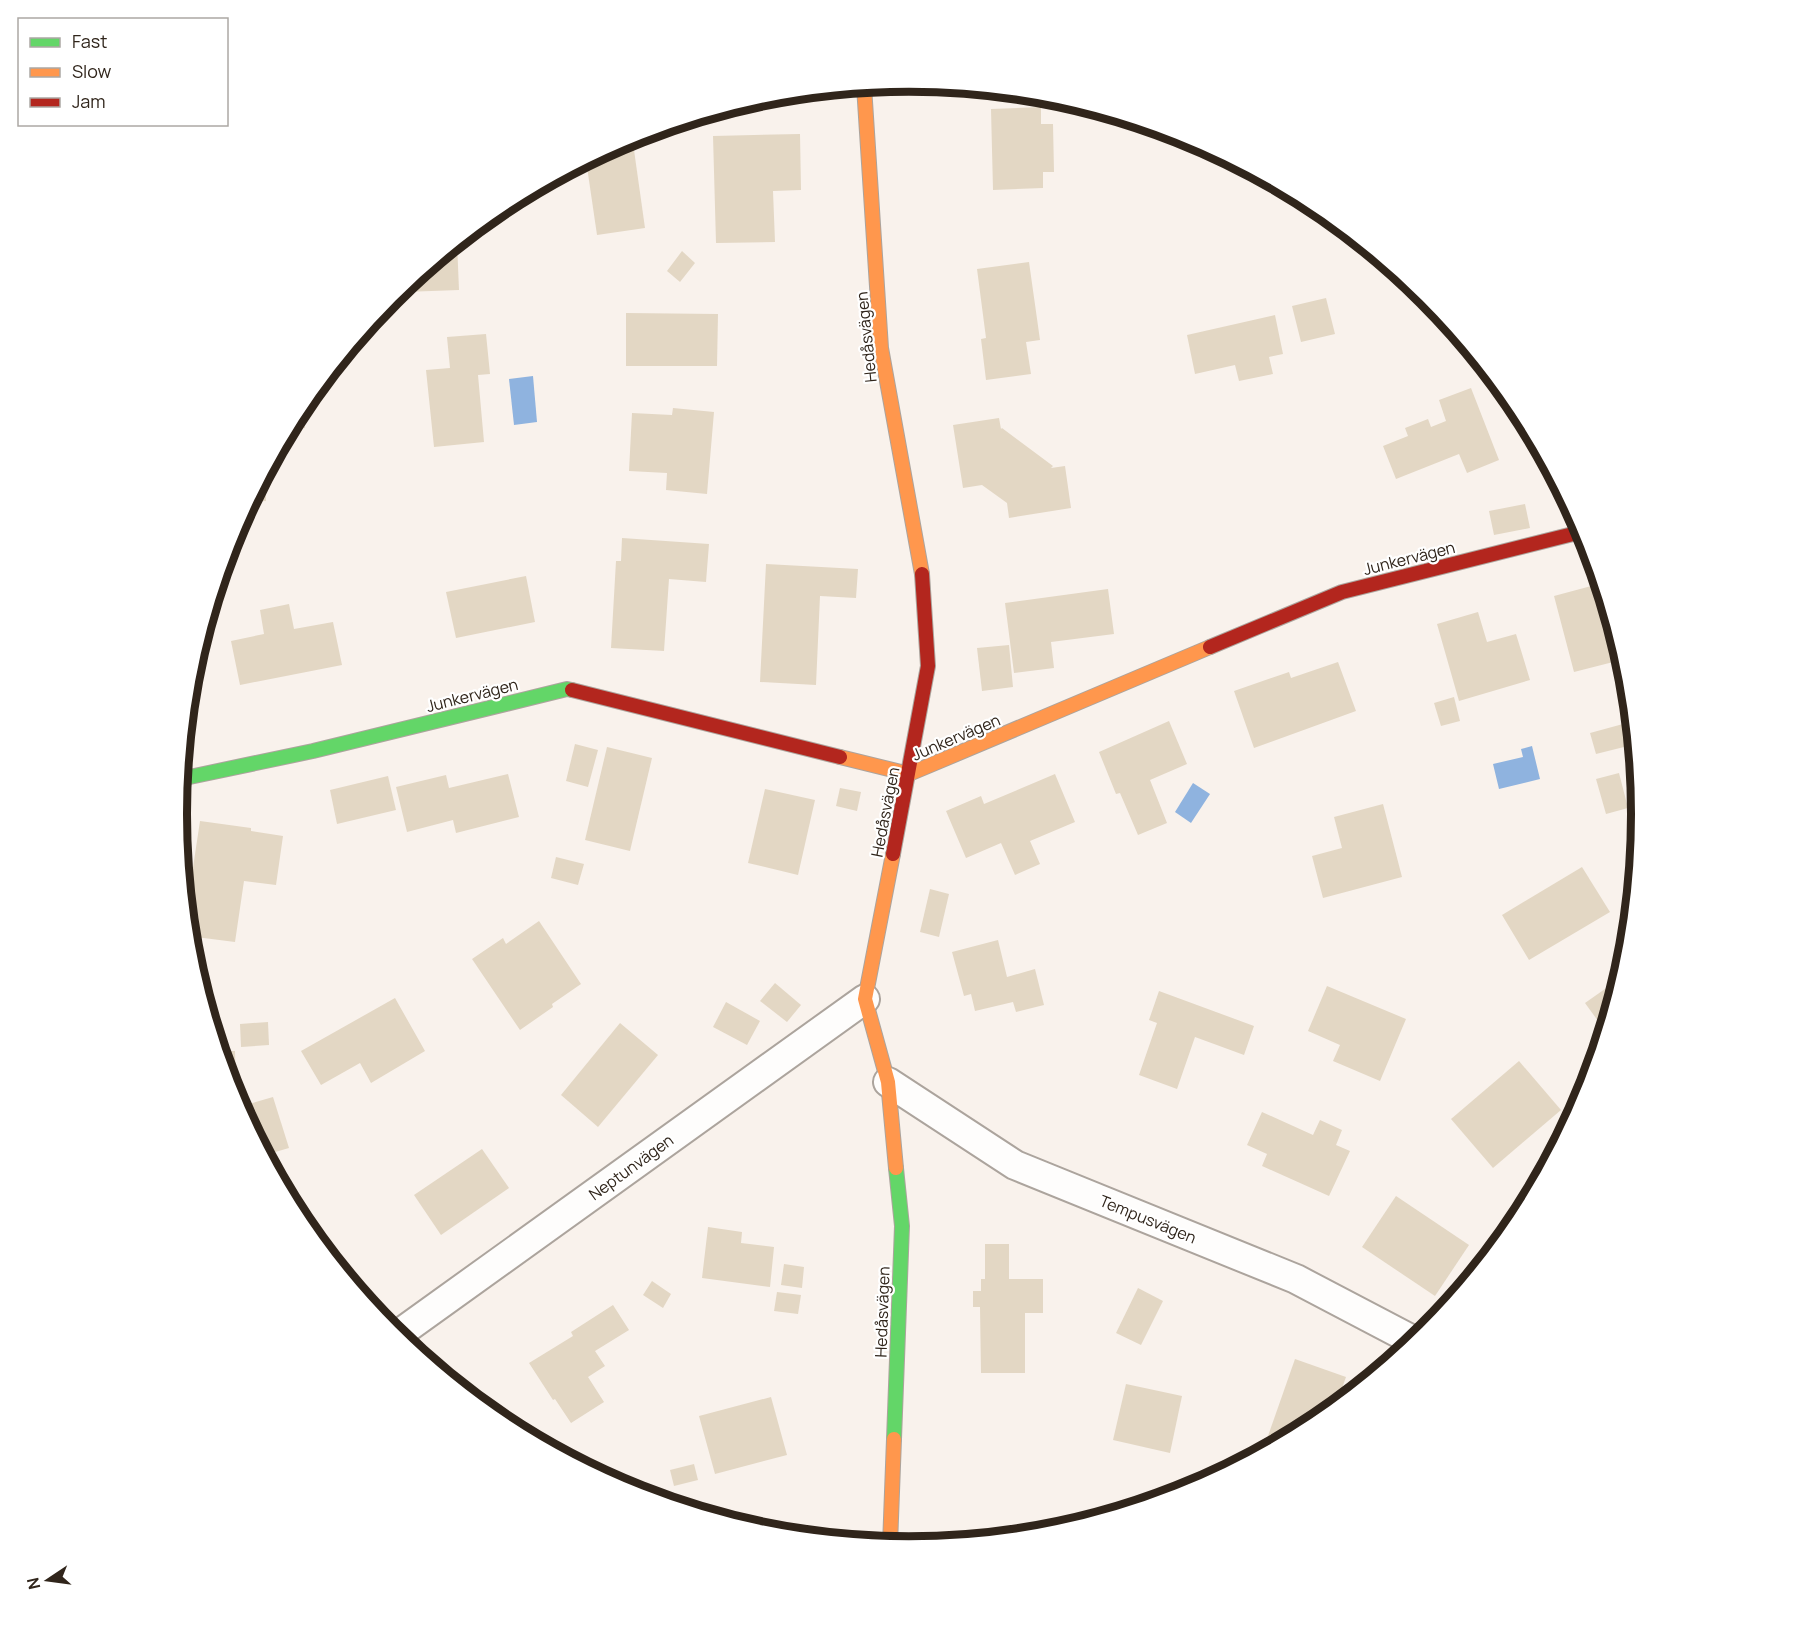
<svg xmlns="http://www.w3.org/2000/svg" width="1819" height="1628" viewBox="0 0 1819 1628" font-family="Manrope,sans-serif">
<style>
.water{fill:#8fb3df}
.building{fill:#e3d7c4}
.lines{fill:none;stroke-linecap:round;stroke-linejoin:round}
.street-casing{stroke:#aca49d;stroke-width:32}
.fast-casing{stroke:#aca49d;stroke-width:16}
.slow-casing{stroke:#aca49d;stroke-width:16}
.jam-casing{stroke:#aca49d;stroke-width:16}
.street{stroke:#fefdfc;stroke-width:28}
.fast{stroke:#63d668;stroke-width:14}
.slow{stroke:#ff974d;stroke-width:14}
.jam{stroke:#b3261e;stroke-width:14}
.labels{text-anchor:middle;stroke-width:4.5;stroke-linejoin:round;paint-order:stroke}
.street-label{font-size:16px;fill:#30251b;stroke:#fff}
.rim{fill:none;stroke:#30251b;stroke-width:8}
</style>
<rect width="100%" height="100%" fill="#f9f2ec"/>
<g class="water">
<polygon points="533,376 537,422 514,425 509,379"/>
<polygon points="1532,746 1540,779 1499,789 1493,764 1523,757 1521,749"/>
<polygon points="1193,783 1210,794 1191,823 1175,812"/>
</g>
<g class="building">
<polygon points="1041,107 1041,124 1053,124 1054,172 1043,172 1043,188 993,190 991,109"/>
<polygon points="800,134 801,190 773,191 775,242 716,243 713,136"/>
<polygon points="634,150 645,228 597,235 586,160 592,157"/>
<polygon points="457,242 459,290 404,292 404,285"/>
<polygon points="682,251 695,263 680,282 667,271"/>
<polygon points="1029,262 1040,340 1026,342 1031,374 986,380 981,339 986,338 977,269"/>
<polygon points="1326,298 1335,334 1301,342 1292,306"/>
<polygon points="626,313 718,314 717,366 626,366"/>
<polygon points="1275,315 1283,354 1269,357 1273,374 1239,381 1235,365 1195,374 1187,335"/>
<polygon points="486,334 490,374 478,375 484,442 434,447 426,370 450,368 447,337"/>
<polygon points="1471,388 1499,460 1467,473 1459,454 1396,479 1383,446 1408,436 1405,428 1428,419 1431,427 1446,421 1439,400"/>
<polygon points="302,404 305,428 288,430 300,406"/>
<polygon points="673,408 714,412 707,494 666,490 667,473 629,471 632,413 672,415"/>
<polygon points="999,418 1001,429 1002,428 1053,466 1051,468 1065,466 1071,508 1009,518 1007,503 982,485 963,488 953,425"/>
<polygon points="265,473 266,501 249,502"/>
<polygon points="1525,504 1530,528 1494,535 1489,511"/>
<polygon points="622,538 709,544 706,582 669,579 664,651 611,648 616,561 621,561"/>
<polygon points="766,564 858,569 856,598 820,596 816,685 760,682"/>
<polygon points="526,576 535,622 456,638 446,592"/>
<polygon points="1595,585 1602,616 1611,613 1625,659 1574,672 1554,596"/>
<polygon points="1108,589 1114,634 1051,642 1054,668 1014,673 1005,603"/>
<polygon points="289,604 294,629 333,622 342,665 240,685 231,641 264,634 260,610"/>
<polygon points="1478,612 1487,642 1516,634 1530,680 1459,701 1437,624"/>
<polygon points="1009,645 1013,687 982,691 977,648"/>
<polygon points="1338,662 1356,711 1254,748 1234,691 1289,672 1291,678"/>
<polygon points="1454,697 1460,721 1441,726 1434,703"/>
<polygon points="1169,721 1187,764 1150,780 1167,823 1138,835 1120,793 1116,794 1099,752"/>
<polygon points="1623,724 1628,746 1596,754 1590,733"/>
<polygon points="575,744 598,750 588,787 566,781"/>
<polygon points="607,747 652,758 630,851 585,840"/>
<polygon points="1619,773 1628,808 1606,814 1596,779"/>
<polygon points="508,774 519,817 456,833 453,820 407,832 396,787 446,775 449,788"/>
<polygon points="1055,774 1075,822 1030,841 1040,864 1015,875 1001,843 966,858 946,811 981,796 984,804"/>
<polygon points="388,776 396,810 337,824 330,790"/>
<polygon points="840,788 861,792 857,811 836,806"/>
<polygon points="765,789 815,800 798,875 748,863"/>
<polygon points="1383,804 1402,877 1323,898 1312,856 1342,848 1334,817"/>
<polygon points="200,821 251,828 251,831 283,836 276,885 244,881 235,942 188,936 186,914"/>
<polygon points="556,857 584,864 578,885 551,878"/>
<polygon points="1582,867 1610,912 1529,960 1502,915"/>
<polygon points="930,889 949,894 939,937 920,932"/>
<polygon points="539,921 581,984 552,1004 553,1007 520,1030 472,959 503,938 506,944"/>
<polygon points="998,940 1007,977 1035,969 1044,1005 1016,1012 1013,1002 975,1011 971,994 964,996 952,952"/>
<polygon points="1622,977 1621,983 1606,1032 1585,1003"/>
<polygon points="775,983 801,1005 787,1022 760,1001"/>
<polygon points="1327,986 1406,1019 1380,1081 1333,1061 1340,1045 1308,1031"/>
<polygon points="1159,991 1254,1026 1244,1055 1195,1037 1177,1089 1139,1075 1157,1023 1149,1020"/>
<polygon points="395,998 425,1051 371,1083 360,1063 321,1085 301,1051"/>
<polygon points="726,1002 760,1021 747,1045 713,1027"/>
<polygon points="268,1022 269,1045 241,1047 240,1024"/>
<polygon points="620,1023 658,1055 598,1127 561,1095"/>
<polygon points="219,1051 235,1051 236,1088 230,1089"/>
<polygon points="1519,1061 1561,1110 1493,1168 1451,1119"/>
<polygon points="273,1097 289,1148 265,1155 239,1107"/>
<polygon points="1262,1112 1313,1135 1320,1120 1342,1130 1336,1145 1350,1151 1329,1196 1262,1166 1267,1154 1247,1145"/>
<polygon points="482,1149 509,1188 441,1235 414,1195"/>
<polygon points="1542,1178 1529,1203 1522,1195"/>
<polygon points="1396,1196 1469,1245 1435,1296 1362,1247"/>
<polygon points="708,1227 742,1232 741,1243 774,1247 770,1287 702,1278"/>
<polygon points="319,1237 330,1255 329,1256 315,1240"/>
<polygon points="985,1244 1009,1244 1009,1279 1043,1279 1043,1313 1025,1313 1025,1373 981,1373 980,1307 973,1307 973,1291 981,1291 981,1279 985,1279"/>
<polygon points="784,1264 804,1267 802,1288 781,1285"/>
<polygon points="652,1281 671,1294 663,1308 643,1295"/>
<polygon points="1138,1288 1163,1301 1141,1345 1116,1333"/>
<polygon points="777,1292 801,1295 798,1314 774,1311"/>
<polygon points="613,1305 629,1330 595,1351 605,1366 588,1377 604,1402 571,1423 555,1399 553,1400 529,1363 573,1336 571,1332"/>
<polygon points="1295,1359 1346,1377 1335,1408 1316,1424 1262,1453"/>
<polygon points="1126,1384 1182,1396 1170,1453 1113,1440"/>
<polygon points="771,1397 787,1455 715,1474 699,1416"/>
<polygon points="694,1464 698,1480 674,1486 670,1470"/>
<polygon points="954,1535 989,1538 989,1539 953,1543"/>
</g>
<g class="lines">
<defs>
<g id="street">
<polyline points="888,1082 1015,1165 1296,1279 1416,1342"/>
<polyline points="396,1336 865,999"/>
</g>
<g id="fast">
<polyline points="180,779 313,751 567,689 572,690"/>
<polyline points="894,1439 902,1226 896,1168"/>
</g>
<g id="slow">
<polyline points="864,86 881,348 922,574"/>
<polyline points="840,757 909,774 1210,647"/>
<polyline points="893,854 865,999 888,1082 896,1168"/>
<polyline points="890,1545 894,1439"/>
</g>
<g id="jam">
<polyline points="1210,647 1342,592 1585,531"/>
<polyline points="572,690 840,757"/>
<polyline points="893,854 928,666 922,574"/>
</g>
</defs>
<use href="#street" class="street-casing"/>
<use href="#fast" class="fast-casing"/>
<use href="#slow" class="slow-casing"/>
<use href="#jam" class="jam-casing"/>
<use href="#street" class="street"/>
<use href="#fast" class="fast"/>
<use href="#slow" class="slow"/>
<use href="#jam" class="jam"/>
</g>
<g class="labels">
<g class="street-label">
<text transform="translate(866 337) rotate(-96)" y="6">Hedåsvägen</text>
<text transform="translate(1409 558) rotate(-14)" y="6">Junkervägen</text>
<text transform="translate(472 695) rotate(-14)" y="6">Junkervägen</text>
<text transform="translate(956 737) rotate(-23)" y="6">Junkervägen</text>
<text transform="translate(885 812) rotate(-79)" y="6">Hedåsvägen</text>
<text transform="translate(631 1167) rotate(-36)" y="6">Neptunvägen</text>
<text transform="translate(1148 1219) rotate(22)" y="6">Tempusvägen</text>
<text transform="translate(882 1312) rotate(-88)" y="6">Hedåsvägen</text>
</g>
</g>
<path d="M0 0H1819V1628H0ZM187 814a722 722 0 1 1 1444 0a722 722 0 1 1-1444 0Z" fill="#fff" fill-rule="evenodd"/>
<path class="rim" d="M187 814a722 722 0 1 1 1444 0a722 722 0 1 1-1444 0Z"/>
<rect x="18" y="18" width="210" height="108" fill="#ffffff" stroke="#aca8a4" stroke-width="1.5"/>
<rect x="30" y="38" width="30" height="9" fill="#63d668" stroke="#aca8a4" stroke-width="1.5"/>
<text x="72" y="48" font-size="18" fill="#30251b">Fast</text>
<rect x="30" y="68" width="30" height="9" fill="#ff974d" stroke="#aca8a4" stroke-width="1.5"/>
<text x="72" y="78" font-size="18" fill="#30251b">Slow</text>
<rect x="30" y="98" width="30" height="9" fill="#b3261e" stroke="#aca8a4" stroke-width="1.5"/>
<text x="72" y="108" font-size="18" fill="#30251b">Jam</text>
<g transform="translate(48 1580) rotate(257)" stroke="#ffffff" stroke-width="4.5" paint-order="stroke">
<path d="M0-4.5L10 22L0 15L-10 22Z" fill="#30251b"/>
<text y="-9" font-size="16" font-weight="bold" text-anchor="middle" fill="#30251b">N</text>
</g>
</svg>
